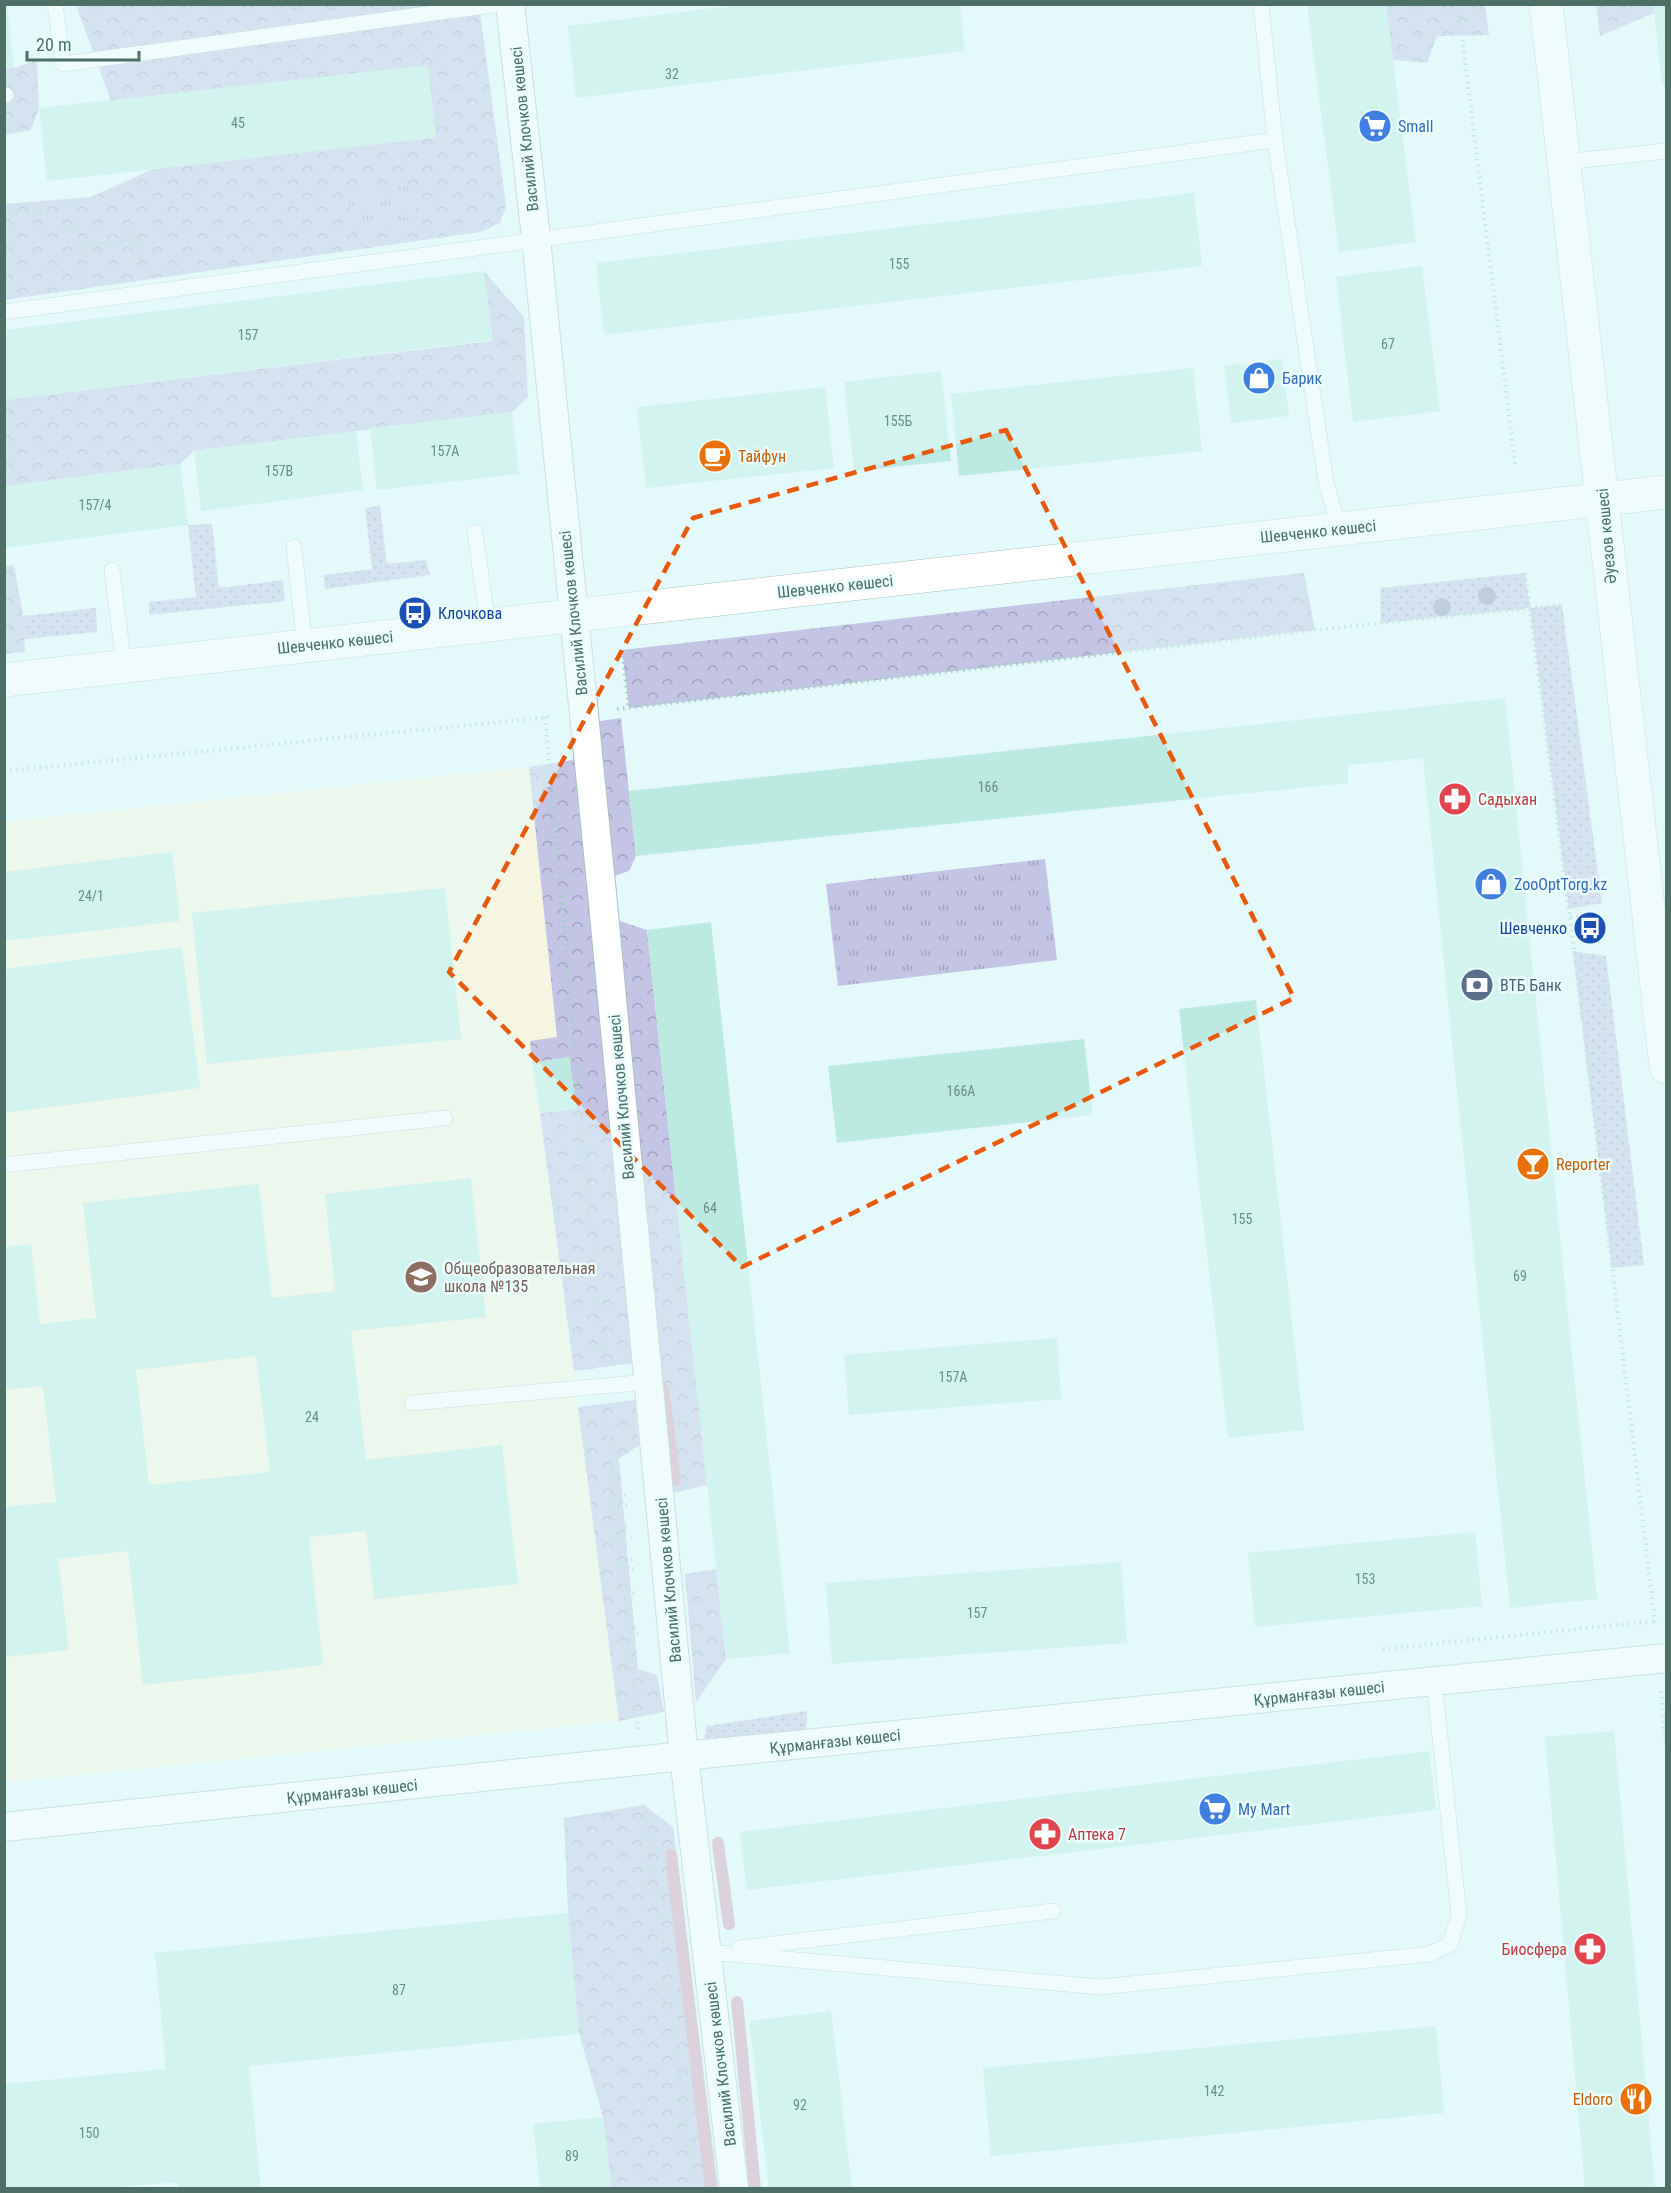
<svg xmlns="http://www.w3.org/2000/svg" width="1671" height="2193" viewBox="0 0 1671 2193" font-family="'Roboto Condensed',sans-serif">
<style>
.education{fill:#f5f5e1}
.grass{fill:url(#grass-dots)}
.forest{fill:url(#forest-crowns)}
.park{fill:url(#park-tufts)}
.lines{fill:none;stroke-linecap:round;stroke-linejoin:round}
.stream{stroke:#d1a2b8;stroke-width:12}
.building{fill:#bdeae0;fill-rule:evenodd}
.service-casing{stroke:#a7c4bf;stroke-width:16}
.minor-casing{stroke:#a7c4bf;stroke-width:30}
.tertiary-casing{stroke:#a7c4bf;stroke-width:34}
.secondary-casing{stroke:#a6c7c1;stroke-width:34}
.path{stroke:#a2d0c5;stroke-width:4;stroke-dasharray:1.5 4.5;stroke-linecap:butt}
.service{stroke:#fff;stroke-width:15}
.minor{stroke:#fff;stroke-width:28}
.tertiary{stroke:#fff;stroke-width:33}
.secondary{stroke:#fff;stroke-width:33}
.tree{fill:#939ab5}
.marked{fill:none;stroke:#e8590c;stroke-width:4.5;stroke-dasharray:12 8;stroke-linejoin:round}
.labels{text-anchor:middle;stroke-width:5;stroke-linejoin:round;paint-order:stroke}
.number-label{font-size:14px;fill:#698e84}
.shop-label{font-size:16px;fill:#366cbe;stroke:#eafdfc;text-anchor:start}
.street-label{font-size:16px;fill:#4d6f66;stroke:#eafdfc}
.food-label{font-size:16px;fill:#c56008;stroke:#eafdfc;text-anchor:start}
.transit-label{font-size:16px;fill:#164399;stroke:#eafdfc;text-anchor:start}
.health-label{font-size:16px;fill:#be3a42;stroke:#eafdfc;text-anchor:start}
.service-label{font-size:16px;fill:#4e5e75;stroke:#eafdfc;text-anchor:start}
.education-label{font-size:16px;fill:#785e54;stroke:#eafdfc;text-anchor:start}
</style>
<defs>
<pattern id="grass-dots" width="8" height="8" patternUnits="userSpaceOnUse" patternTransform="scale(1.5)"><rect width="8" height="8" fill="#c4c5e5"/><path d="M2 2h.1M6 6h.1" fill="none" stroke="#a1a4bd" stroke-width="1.8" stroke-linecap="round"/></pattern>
<pattern id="forest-crowns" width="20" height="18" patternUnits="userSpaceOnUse" patternTransform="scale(1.5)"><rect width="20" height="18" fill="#c4c5e5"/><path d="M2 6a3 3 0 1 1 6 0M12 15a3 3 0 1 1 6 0" fill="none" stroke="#a1a4bd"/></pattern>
<pattern id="park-tufts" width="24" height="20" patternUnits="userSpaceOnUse" patternTransform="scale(1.5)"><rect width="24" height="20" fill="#c4c5e5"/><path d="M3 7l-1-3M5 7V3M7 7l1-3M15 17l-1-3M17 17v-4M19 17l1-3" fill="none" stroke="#a1a4bd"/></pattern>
</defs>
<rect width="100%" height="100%" fill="#e4f9f9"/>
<polygon class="education" points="529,767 557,1038 530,1042 619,1721 5,1782 4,822"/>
<g class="grass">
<polygon points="380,506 387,564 426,560 430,575 325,589 324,575 372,569 365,508"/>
<polygon points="212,524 219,588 283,580 285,601 149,615 149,602 196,597 188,525"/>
<polygon points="1525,573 1530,608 1562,605 1602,903 1569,909 1530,608 1381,623 1380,588"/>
<polygon points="96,608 97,632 24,639 23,616"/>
<polygon points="1573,951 1606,956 1644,1265 1612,1268"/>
<polygon points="807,1711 806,1744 704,1754 706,1726"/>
</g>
<g class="forest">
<polygon points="76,5 479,5 506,206 500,223 480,232 5,300 4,204 91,197 153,169 436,137 111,101"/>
<polygon points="1386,5 1485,5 1489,35 1437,36 1427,63 1393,60"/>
<polygon points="1596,5 1653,5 1654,13 1600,36"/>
<polygon points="37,60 39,108 31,130 5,135 4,69 14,68"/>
<polygon points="484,271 524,317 528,397 512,412 194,451 180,464 5,486 4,400 492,341"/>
<polygon points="14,565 23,616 25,652 5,654 5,566"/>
<polygon points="1304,573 1315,630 629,708 622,650"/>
<polygon points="621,718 636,856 629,871 608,878 594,722"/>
<polygon points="579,759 634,1363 574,1371 540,1113 576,1109 569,1057 532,1063 530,1041 557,1037 529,767"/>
<polygon points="614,919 647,930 707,1485 674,1493"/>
<polygon points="635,1400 639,1445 619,1459 638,1669 657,1675 664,1712 619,1721 578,1407"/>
<polygon points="716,1569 726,1659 696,1702 685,1574"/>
<polygon points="644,1805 673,1827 718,2188 611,2188 603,2117 579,2034 568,1913 564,1818"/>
</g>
<g class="park">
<polygon points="289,5 356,5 358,17 293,28"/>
<polygon points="413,185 418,226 353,234 348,194"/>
<polygon points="1045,859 1057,960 838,986 826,884"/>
</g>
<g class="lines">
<g class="stream">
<polyline points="663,1389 675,1480"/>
<polyline points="718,1843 729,1924"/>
<polyline points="671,1855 711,2188"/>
<polyline points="737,2002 755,2188"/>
</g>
</g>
<g class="building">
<polygon points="4,4 7,4 14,68 4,69"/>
<polygon points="746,4 960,4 965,51 576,98 568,26"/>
<polygon points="1307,4 1386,4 1416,242 1339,252"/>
<polygon points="1653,4 1666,4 1666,83 1662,84"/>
<polygon points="428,65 436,138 47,181 39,108"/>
<polygon points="1194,193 1202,266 604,335 596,263"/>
<polygon points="1422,266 1440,411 1353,422 1336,277"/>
<polygon points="484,271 493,340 4,400 4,330"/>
<polygon points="1282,359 1289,416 1231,423 1224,366"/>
<polygon points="1193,368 1202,451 959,476 951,394"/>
<polygon points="941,371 951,461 854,471 844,382"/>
<polygon points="825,387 834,468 646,488 637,407"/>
<polygon points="512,412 519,474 377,490 370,428"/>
<polygon points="356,431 363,490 201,511 194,451"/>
<polygon points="180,464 188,525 4,548 4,486"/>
<polygon points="1505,698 1597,1599 1510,1608 1423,758 1348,765 1348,783 636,856 629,791"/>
<polygon points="172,852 180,921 4,941 4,872"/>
<polygon points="445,888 461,1039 207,1064 192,913"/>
<polygon points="711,922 790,1653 726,1659 647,930"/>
<polygon points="182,947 200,1088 4,1113 4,969"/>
<polygon points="1256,1000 1304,1430 1228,1438 1179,1009"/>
<polygon points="1084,1039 1093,1115 837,1143 828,1066"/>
<polygon points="569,1057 577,1109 540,1113 532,1063"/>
<path d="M471,1178L486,1317L351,1331L366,1460L502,1445L518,1584L374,1599L366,1531L309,1537L323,1665L143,1685L128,1551L58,1559L69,1650L4,1657V1507L56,1502L43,1386L4,1390V1247L31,1244L40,1324L96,1318L83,1203L259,1184L272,1298L335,1291L325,1194ZM256,1356L270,1472L149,1485L136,1370Z"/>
<polygon points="1057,1338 1061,1399 849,1415 844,1355"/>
<polygon points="1475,1532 1482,1606 1255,1627 1248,1553"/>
<polygon points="1121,1562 1127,1643 832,1664 826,1583"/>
<polygon points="1614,1731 1655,2188 1585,2188 1545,1737"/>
<polygon points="1429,1751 1436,1810 747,1890 740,1832"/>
<polygon points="568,1913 579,2034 249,2066 261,2188 178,2188 177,2182 112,2188 4,2188 4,2084 166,2069 155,1953"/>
<polygon points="831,2011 852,2188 769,2188 749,2021"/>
<polygon points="1436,2026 1444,2113 991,2156 983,2068"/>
<polygon points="603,2117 611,2188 540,2188 533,2124"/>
</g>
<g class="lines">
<defs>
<g id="service">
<polyline points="55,4 63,64 500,4"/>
<polyline points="1261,4 1275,140"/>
<polyline points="4,95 6,95"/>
<polyline points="1564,162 1666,151"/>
<polyline points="4,312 1275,140 1326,482 1339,529"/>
<polyline points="475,532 488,625"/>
<polyline points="294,547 305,646"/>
<polyline points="112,570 124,666"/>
<polyline points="4,1165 445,1118"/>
<polyline points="412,1403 648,1382"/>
<polyline points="740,1948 1053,1911"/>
<polyline points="707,1952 1100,1987 1430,1954 1450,1944 1459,1915 1434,1681"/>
</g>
<g id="minor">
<polyline points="510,4 536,238 602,893 684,1756 734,2188"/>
<polyline points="4,1827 684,1756 1666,1658"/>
</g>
<polyline id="tertiary" points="4,680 1666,492"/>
<polyline id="secondary" points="1546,4 1666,1067"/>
</defs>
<use href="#service" class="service-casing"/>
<use href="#minor" class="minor-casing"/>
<use href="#tertiary" class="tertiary-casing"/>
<use href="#secondary" class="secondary-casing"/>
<g class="path">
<polyline points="1458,4 1515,464"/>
<polyline points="4,215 75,206 84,275"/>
<polyline points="80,246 138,238 142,265"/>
<polyline points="1525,573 1570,917 1655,1623"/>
<polyline points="622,650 629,708"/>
<polyline points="617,709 1361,625 1562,605"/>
<polyline points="545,717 603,1359"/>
<polyline points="4,771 550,717"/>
<polyline points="1570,917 1586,917 1588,939"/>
<polyline points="606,1411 638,1729"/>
<polyline points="626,1495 615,1502 627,1506"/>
<polyline points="627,1527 618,1533 631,1538"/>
<polyline points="632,1559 621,1564 633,1569"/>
<polyline points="634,1593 624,1598 635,1602"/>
<polyline points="638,1635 628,1631 638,1626"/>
<polyline points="1383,1649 1655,1621"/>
<polyline points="1661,1691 1666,1746"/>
<polyline points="644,1805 694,2188"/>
</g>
<use href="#service" class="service"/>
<use href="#minor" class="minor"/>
<use href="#tertiary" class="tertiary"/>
<use href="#secondary" class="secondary"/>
</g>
<g class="tree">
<circle cx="1487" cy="596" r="9"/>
<circle cx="1442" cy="607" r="9"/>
</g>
<path d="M0 0H1671V2193H0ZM1006,430L1294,998L742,1267L449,972L693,518Z" fill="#e4f9f9" fill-opacity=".55" fill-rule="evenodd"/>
<path class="marked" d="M1006,430L1294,998L742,1267L449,972L693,518Z"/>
<defs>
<symbol id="supermarket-disc" viewBox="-11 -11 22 22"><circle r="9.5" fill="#3f7fe0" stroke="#eafdfc"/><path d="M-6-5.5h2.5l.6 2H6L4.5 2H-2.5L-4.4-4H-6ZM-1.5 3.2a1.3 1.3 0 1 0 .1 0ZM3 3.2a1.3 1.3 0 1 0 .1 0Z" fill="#fff"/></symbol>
<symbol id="shop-disc" viewBox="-11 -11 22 22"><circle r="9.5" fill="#3f7fe0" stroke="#eafdfc"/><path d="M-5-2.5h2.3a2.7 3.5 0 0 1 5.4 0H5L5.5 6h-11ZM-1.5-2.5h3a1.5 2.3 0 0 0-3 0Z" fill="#fff"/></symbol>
<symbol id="cafe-disc" viewBox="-11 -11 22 22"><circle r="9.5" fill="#e8710a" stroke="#eafdfc"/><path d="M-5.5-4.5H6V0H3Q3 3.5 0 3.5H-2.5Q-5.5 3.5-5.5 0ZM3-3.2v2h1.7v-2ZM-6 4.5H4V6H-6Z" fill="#fff"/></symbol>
<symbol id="bus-disc" viewBox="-11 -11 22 22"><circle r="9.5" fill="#1a4fb4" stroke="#eafdfc"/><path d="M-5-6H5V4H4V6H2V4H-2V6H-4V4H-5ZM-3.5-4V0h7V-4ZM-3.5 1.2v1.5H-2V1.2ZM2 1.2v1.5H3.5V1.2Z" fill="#fff"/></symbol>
<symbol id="pharmacy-disc" viewBox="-11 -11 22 22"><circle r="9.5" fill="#e0444e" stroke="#eafdfc"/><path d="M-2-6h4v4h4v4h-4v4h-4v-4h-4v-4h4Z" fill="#fff"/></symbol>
<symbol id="bank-disc" viewBox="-11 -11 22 22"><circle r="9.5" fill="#5c6f8a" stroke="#eafdfc"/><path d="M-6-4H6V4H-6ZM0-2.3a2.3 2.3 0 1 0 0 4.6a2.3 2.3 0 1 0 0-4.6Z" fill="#fff"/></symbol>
<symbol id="bar-disc" viewBox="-11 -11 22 22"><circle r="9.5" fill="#e8710a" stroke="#eafdfc"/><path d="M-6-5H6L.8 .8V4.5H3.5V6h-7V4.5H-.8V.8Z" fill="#fff"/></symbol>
<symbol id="school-disc" viewBox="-11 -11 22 22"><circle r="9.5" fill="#8d6e63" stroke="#eafdfc"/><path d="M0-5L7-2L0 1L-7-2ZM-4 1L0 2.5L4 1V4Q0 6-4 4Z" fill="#fff"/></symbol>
<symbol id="restaurant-disc" viewBox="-11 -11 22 22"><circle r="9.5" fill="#e8710a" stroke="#eafdfc"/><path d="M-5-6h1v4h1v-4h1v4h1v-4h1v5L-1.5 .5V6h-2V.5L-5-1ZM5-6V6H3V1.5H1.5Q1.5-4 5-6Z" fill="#fff"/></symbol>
</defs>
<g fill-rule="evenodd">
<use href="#supermarket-disc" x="1356" y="107" width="38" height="38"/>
<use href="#shop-disc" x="1240" y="359" width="38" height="38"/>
<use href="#cafe-disc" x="696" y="437" width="38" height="38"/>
<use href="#bus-disc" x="396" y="594" width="38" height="38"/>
<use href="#pharmacy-disc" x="1436" y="780" width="38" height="38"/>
<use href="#shop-disc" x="1472" y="865" width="38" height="38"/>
<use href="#bus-disc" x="1571" y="909" width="38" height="38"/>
<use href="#bank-disc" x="1458" y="966" width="38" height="38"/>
<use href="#bar-disc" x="1514" y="1145" width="38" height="38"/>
<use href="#school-disc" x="402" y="1258" width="38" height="38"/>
<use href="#supermarket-disc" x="1196" y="1790" width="38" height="38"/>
<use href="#pharmacy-disc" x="1026" y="1815" width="38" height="38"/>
<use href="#pharmacy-disc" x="1571" y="1930" width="38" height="38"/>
<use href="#restaurant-disc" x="1617" y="2080" width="38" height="38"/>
</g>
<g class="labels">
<g class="number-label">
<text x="672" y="79">32</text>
<text x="238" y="128">45</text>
<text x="899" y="269">155</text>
<text x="248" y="340">157</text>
<text x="1388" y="349">67</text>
<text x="898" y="426">155Б</text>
<text x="445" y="456">157А</text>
<text x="279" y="476">157В</text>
<text x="95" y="510">157/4</text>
<text x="988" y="792">166</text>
<text x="91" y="901">24/1</text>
<text x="961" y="1096">166А</text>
<text x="710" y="1213">64</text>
<text x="1242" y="1224">155</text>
<text x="1520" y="1281">69</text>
<text x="953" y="1382">157А</text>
<text x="312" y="1422">24</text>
<text x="1365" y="1584">153</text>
<text x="977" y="1618">157</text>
<text x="399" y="1995">87</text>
<text x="1214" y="2096">142</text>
<text x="800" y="2110">92</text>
<text x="89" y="2138">150</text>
<text x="572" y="2161">89</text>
</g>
<g class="shop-label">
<text x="1398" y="132">Small</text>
<text x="1282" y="384">Барик</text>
<text x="1514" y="890">ZooOptTorg.kz</text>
<text x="1238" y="1815">My Mart</text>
</g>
<g class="street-label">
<text transform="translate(524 129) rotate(-96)" y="6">Василий Клочков көшесі</text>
<text transform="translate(1318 531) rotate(-6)" y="6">Шевченко көшесі</text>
<text transform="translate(1606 536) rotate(-95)" y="6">Әуезов көшесі</text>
<text transform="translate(835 586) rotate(-6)" y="6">Шевченко көшесі</text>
<text transform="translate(573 613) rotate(-96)" y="6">Василий Клочков көшесі</text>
<text transform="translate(335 642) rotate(-6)" y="6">Шевченко көшесі</text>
<text transform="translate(621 1097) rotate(-95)" y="6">Василий Клочков көшесі</text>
<text transform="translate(668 1580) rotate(-95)" y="6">Василий Клочков көшесі</text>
<text transform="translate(1319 1693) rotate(-6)" y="6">Құрманғазы көшесі</text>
<text transform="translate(835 1741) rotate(-6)" y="6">Құрманғазы көшесі</text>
<text transform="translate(352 1791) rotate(-6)" y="6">Құрманғазы көшесі</text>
<text transform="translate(720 2064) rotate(-97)" y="6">Василий Клочков көшесі</text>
</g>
<g class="food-label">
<text x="738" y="462">Тайфун</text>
<text x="1556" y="1170">Reporter</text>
<text x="1613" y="2105" text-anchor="end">Eldoro</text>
</g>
<g class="transit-label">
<text x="438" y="619">Клочкова</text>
<text x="1567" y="934" text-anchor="end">Шевченко</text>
</g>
<g class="health-label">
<text x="1478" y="805">Садыхан</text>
<text x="1068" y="1840">Аптека 7</text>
<text x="1567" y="1955" text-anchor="end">Биосфера</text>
</g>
<g class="service-label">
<text x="1500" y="991">ВТБ Банк</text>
</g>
<g class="education-label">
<text x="444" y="1274">Общеобразовательная<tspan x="444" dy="18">школа №135</tspan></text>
</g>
</g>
<rect width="1671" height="2193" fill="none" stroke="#4d6f66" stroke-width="12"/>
<path d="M27 51v9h112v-9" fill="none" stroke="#4d6f66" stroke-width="3"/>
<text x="36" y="51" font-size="18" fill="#4d6f66" stroke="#eafdfc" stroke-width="4.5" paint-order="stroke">20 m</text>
</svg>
